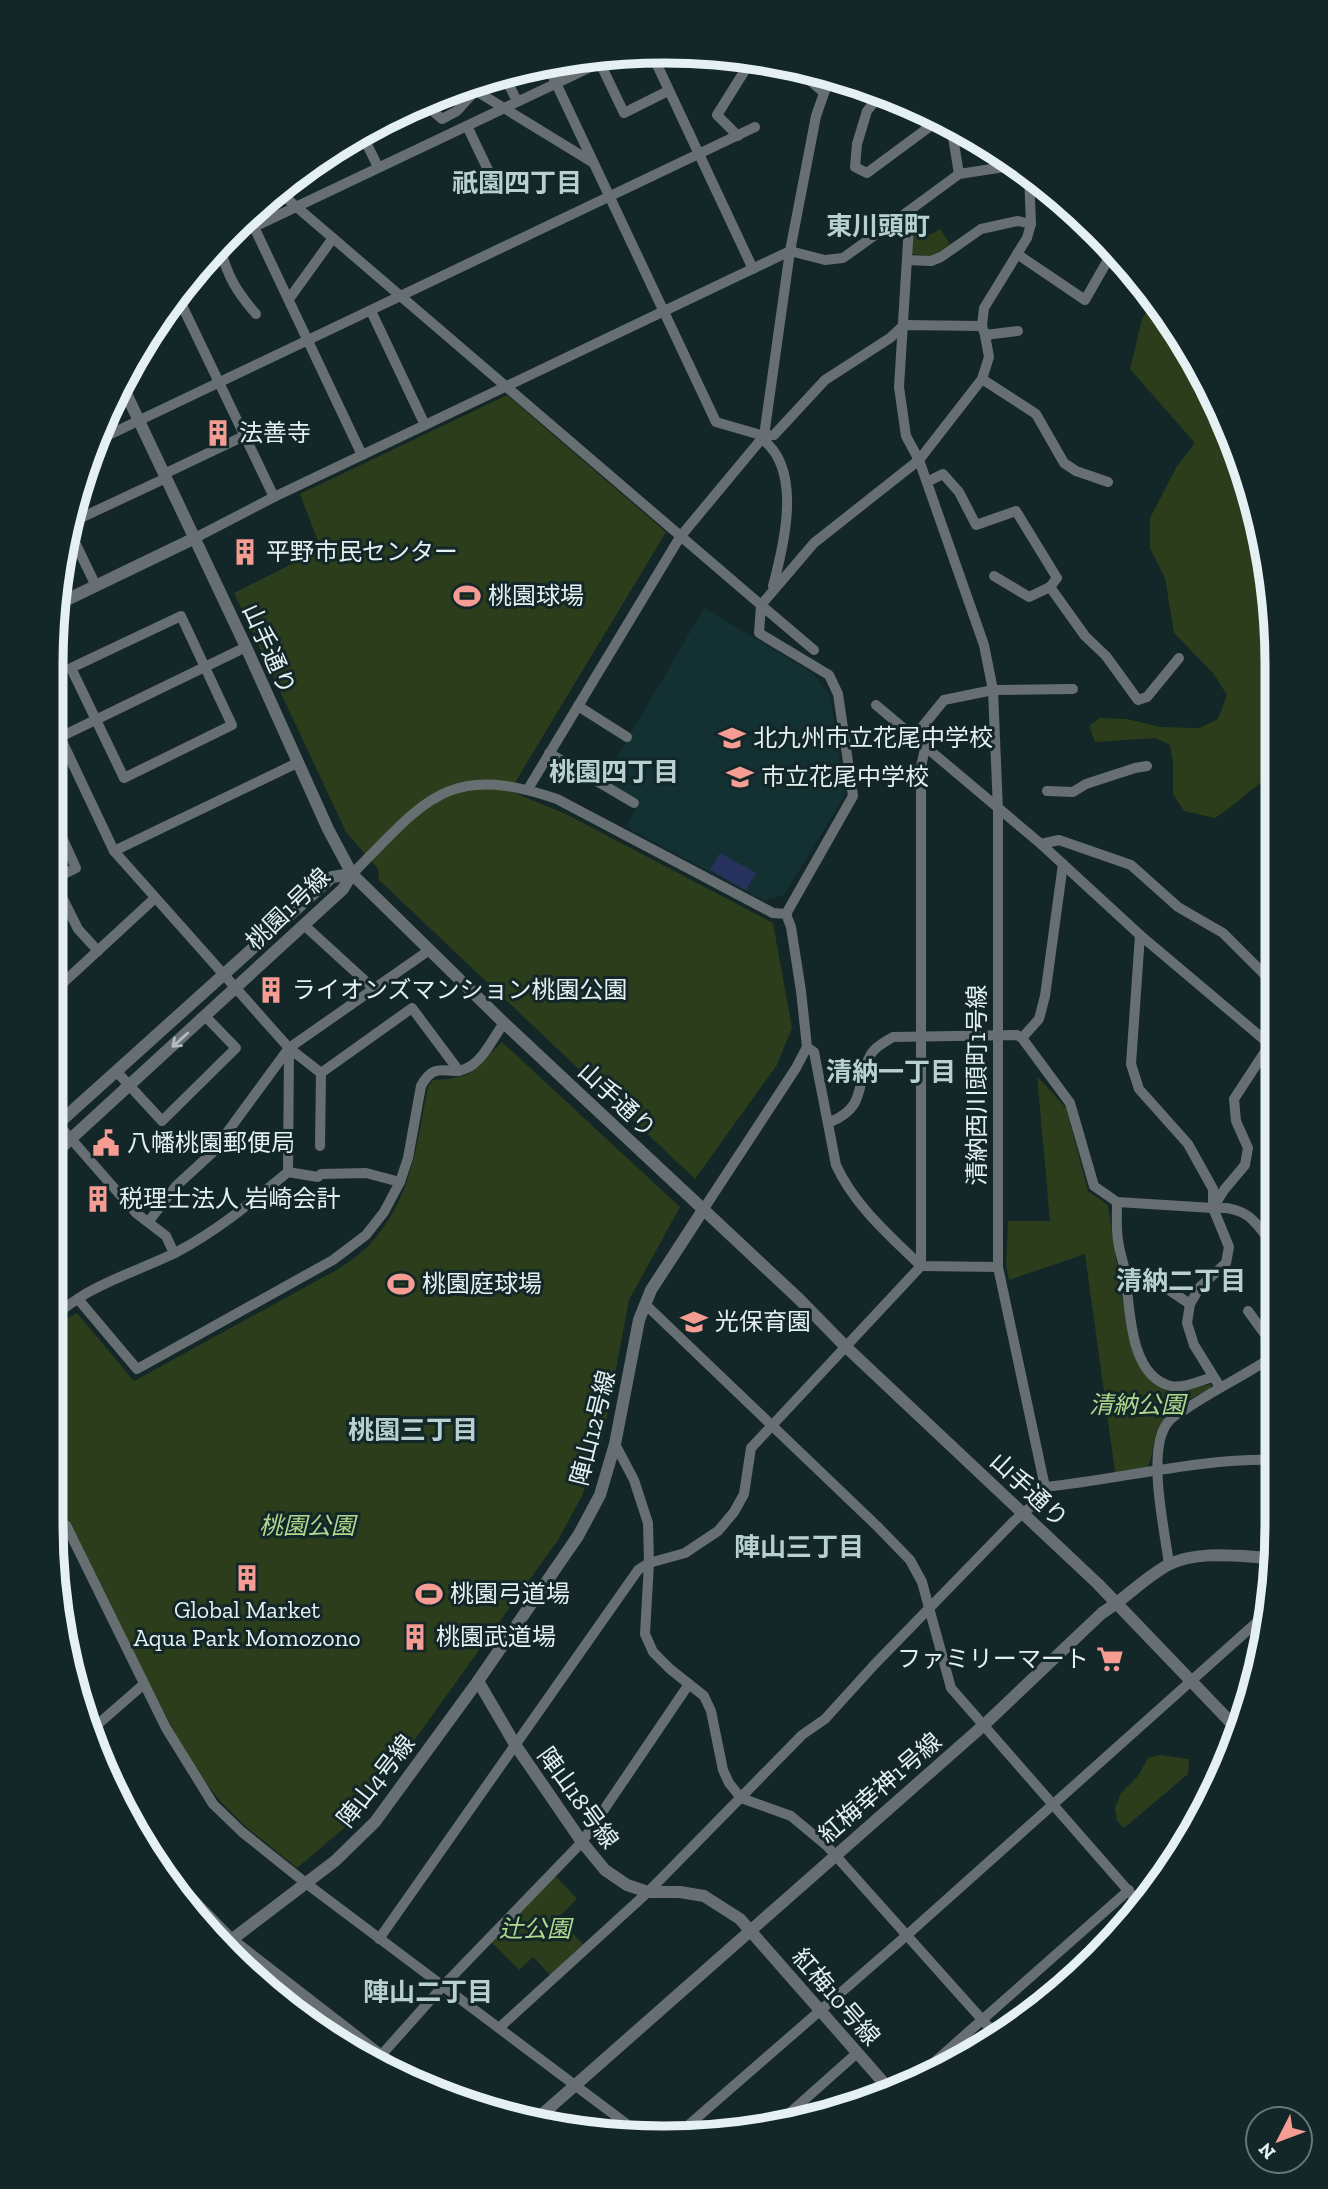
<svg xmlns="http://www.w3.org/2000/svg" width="1328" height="2189" viewBox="0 0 1328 2189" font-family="'Zilla Slab','Noto Sans JP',serif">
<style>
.built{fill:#133032}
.green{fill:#2b3d1a}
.water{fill:#27335e}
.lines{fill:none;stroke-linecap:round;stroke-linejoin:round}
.minor{stroke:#676f73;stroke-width:10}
.tertiary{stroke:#676f73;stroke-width:12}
.oneway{stroke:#b2bcbf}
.labels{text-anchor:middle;stroke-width:6;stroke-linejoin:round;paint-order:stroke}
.poi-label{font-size:24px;fill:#e4f0f1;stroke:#132628;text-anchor:start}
.street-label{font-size:24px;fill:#e4f0f1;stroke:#132628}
.park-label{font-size:24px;font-style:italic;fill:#b1d98e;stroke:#132628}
.neighbourhood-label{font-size:26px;font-weight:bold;fill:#b8d0d1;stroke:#132628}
.rim{fill:none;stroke:#e4f0f1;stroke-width:9}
</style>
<rect width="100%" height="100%" fill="#132628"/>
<polygon class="built" points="704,608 813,673 830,696 845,790 844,797 784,895 764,901 626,827 640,800 603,781"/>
<g class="green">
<polygon points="601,57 562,76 556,73 551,62"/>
<polygon points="940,229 950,244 932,257 912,254 913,232 932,234"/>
<path d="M1153,302L1195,357L1245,467L1272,584L1273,774C1252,787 1236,805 1215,818L1184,811L1173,794V763L1170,745L1156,738L1095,742L1089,726L1100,718L1127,719L1160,727L1199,728L1218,719L1227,695L1213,673L1174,633L1165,578L1150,548V518L1177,466L1195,443L1130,369L1142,319Z"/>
<polygon points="507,395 666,532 510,791 566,814 773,923 792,1028 777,1065 695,1179 379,880 378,869 346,832 234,593 321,549 300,494"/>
<path d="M502,1042L680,1207L629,1300L604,1432L597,1457L582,1496L558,1540L363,1812L297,1868L245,1826L221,1802L192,1766L146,1677L69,1520L51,1529V1327L77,1313L134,1381L340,1268C350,1261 362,1253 370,1244C412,1198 416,1146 428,1087L433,1080L449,1079L469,1074Z"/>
<path d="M1037,1076L1066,1108L1088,1191L1108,1205L1128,1335L1143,1370L1171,1389L1188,1390L1211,1384V1388C1190,1399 1165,1410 1156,1435C1152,1445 1153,1459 1147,1467L1115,1472L1085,1254L1009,1280L1006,1265L1008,1221H1050Z"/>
<polygon points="1160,1755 1189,1759 1188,1774 1124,1828 1117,1821 1115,1808 1121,1793 1138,1776 1148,1758"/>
<polygon points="554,1874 577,1899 558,1918 583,1944 550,1975 533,1957 519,1970 489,1940"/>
</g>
<polygon class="water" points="720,853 756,873 746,890 710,870"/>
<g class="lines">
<g class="minor">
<polyline points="651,52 753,269"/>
<polyline points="546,62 716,422 764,436 774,435 825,380 890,338 904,325 982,326"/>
<polyline points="600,63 624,113 668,91"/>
<polyline points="793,65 823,92"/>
<polyline points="504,75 517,101"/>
<polyline points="468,86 592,162"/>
<polyline points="882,92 867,111 857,144 855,167 867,173 940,119"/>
<polyline points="435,113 442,119 457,111 475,91"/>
<polyline points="951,125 959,174"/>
<polyline points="467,126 490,174"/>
<polyline points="362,134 378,167"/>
<polyline points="738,136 717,115 752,59"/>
<polyline points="278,191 761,605 759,633 829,675 838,694 853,796 786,914"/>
<polyline points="254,227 362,455"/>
<polyline points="220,243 614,56"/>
<path d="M219,244C227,275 235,290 256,314"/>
<polyline points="1017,254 1085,300 1113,251"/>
<polyline points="907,260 931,261 941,257 981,229 1018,221 1031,224"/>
<polyline points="177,295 274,497"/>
<polyline points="289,299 333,238"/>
<polyline points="371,311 425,425"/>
<polyline points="985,335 1018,331"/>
<polyline points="982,379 1036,414 1064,463 1076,471 1108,482"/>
<path d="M762,439C803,469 784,545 773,586"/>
<polyline points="96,441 755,127"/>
<polyline points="164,474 244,436"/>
<polyline points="927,482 943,474 959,492 976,525 1016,511 1057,578 1050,587 1085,636 1106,656 1138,700 1147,697 1179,658"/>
<polyline points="72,522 166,478"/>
<polyline points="70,532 96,586"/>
<polyline points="195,538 274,497 790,251 825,260 843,258 910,210"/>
<polyline points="994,576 1029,597 1050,587"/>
<polygon points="181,616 232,725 124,778 71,668"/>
<polyline points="814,650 761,605 814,543 919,460 982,379 989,357 985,335 982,326 984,308 1027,238 1031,224 1029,174"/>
<polyline points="876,705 1041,844 1140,935 1274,1048"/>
<polyline points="578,706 627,737"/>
<polyline points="52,720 114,851 289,1048 321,1073 412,1008 459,1071"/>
<polyline points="914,737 944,700 993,690 1073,689"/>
<polyline points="52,741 246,647"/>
<polyline points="549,753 634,803"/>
<polyline points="528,789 680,537 764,436 790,251 816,116 830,76"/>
<polyline points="1047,791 1073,792 1086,784 1135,768 1147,766"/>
<polyline points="1041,844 1059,840 1131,865 1178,907 1223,933 1274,984"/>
<polyline points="114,851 297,763"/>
<path d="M352,874C425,801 447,761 557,799L773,913L786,914L791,927L801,991L807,1047L796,1068L703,1210"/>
<polyline points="53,879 78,929 98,951"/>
<polyline points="52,880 76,868 52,815"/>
<polyline points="304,925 374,989"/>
<polyline points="1140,935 1131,1064 1139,1089 1188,1144 1213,1189 1213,1208 1229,1247 1226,1263 1200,1287 1190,1304 1187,1323 1194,1345 1220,1387"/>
<polyline points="52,993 155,898"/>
<polyline points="1022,1038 1039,1019 1045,996 1063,864"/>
<path d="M807,1047L814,1052L836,1165C854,1205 890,1236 921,1266L998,1267"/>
<polyline points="116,1071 162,1121 236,1048 206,1017"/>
<path d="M830,1122C869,1106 854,1083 871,1054C876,1046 885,1042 893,1037L1017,1035L1022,1038L1070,1103L1094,1186L1117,1202L1213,1208C1247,1205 1257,1223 1275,1249"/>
<polyline points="58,1124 136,1213 166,1236 174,1253"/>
<polyline points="320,1146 321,1073"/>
<polyline points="288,1172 318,1177 321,1174 366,1173 400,1182"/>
<path d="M1117,1202C1117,1214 1116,1227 1118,1240C1119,1250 1123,1261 1125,1271C1130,1305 1128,1376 1171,1386C1184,1389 1201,1380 1213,1377"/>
<polyline points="1213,1208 1224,1190 1245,1165 1248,1148 1236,1121 1234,1099 1270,1044"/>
<polyline points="149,1221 176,1186 212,1153 289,1048"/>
<polyline points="1126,1286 1160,1284 1190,1304"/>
<path d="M78,1299L137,1369L333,1260L366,1235L384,1212L400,1182L408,1158L421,1086C437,1057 449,1079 469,1067C484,1059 494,1036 504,1023"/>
<polyline points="645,1304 877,1526 910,1560 922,1582 951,1688 1139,1903"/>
<polyline points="1248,1311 1275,1348"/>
<path d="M51,1316C64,1309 75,1300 87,1293C115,1277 146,1267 175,1253C216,1232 253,1201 288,1172L289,1048L428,951"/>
<polyline points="615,1444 634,1480 648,1523 649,1563 645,1634 653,1652 670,1669 704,1696 711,1711 723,1770 729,1783 741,1798 791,1816 827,1846 995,2034"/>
<path d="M1045,1487C1122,1479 1198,1458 1275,1460"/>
<polyline points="52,1533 66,1525 166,1728 213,1804 242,1832 307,1884 640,2134"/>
<path d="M1169,1564C1165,1531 1145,1447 1169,1421C1173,1416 1181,1412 1186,1409C1215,1389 1246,1375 1275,1355"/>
<polyline points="89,1732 144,1684"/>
<polyline points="159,1864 232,1939 414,2080"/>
<polyline points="379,1939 638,1570 649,1563 685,1553 718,1531 734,1512 744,1494 751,1448 921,1266 921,767 925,748"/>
<polyline points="499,2028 648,1892 802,1735 825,1719 874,1665 1014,1521 1033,1505 1045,1487 998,1267 998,810 993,690 984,645 919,460 906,436 899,387 910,210 959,174 1018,165"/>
<polyline points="376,2061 443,1986 582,1842 689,1684"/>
<polyline points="922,2073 1129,1890"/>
<polyline points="784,2118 857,2053"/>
<polyline points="676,2136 907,1935 1266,1614"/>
</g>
<g class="tertiary">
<polyline points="123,387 246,647 328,829 352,874 504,1023 799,1299 845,1346 1098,1584 1240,1732"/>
<polyline points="56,605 195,538"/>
<polyline points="51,1130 332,877 352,874"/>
<polyline points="51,1157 343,889 352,874"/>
<polyline points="478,1681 516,1746 582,1842 605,1870 627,1885 648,1892 680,1892 704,1896 740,1919 890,2090"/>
<polyline points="226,1944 335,1861 375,1822 478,1681 578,1536 600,1495 615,1444 639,1320 651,1290 703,1210"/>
<path d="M538,2118L985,1724L1102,1613C1125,1599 1144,1578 1168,1565C1200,1549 1242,1557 1276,1558"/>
</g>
</g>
<defs><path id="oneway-shaft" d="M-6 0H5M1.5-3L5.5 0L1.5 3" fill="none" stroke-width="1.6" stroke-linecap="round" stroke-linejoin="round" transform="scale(1.75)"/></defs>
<use class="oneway" href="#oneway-shaft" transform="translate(180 1040) rotate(138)"/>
<defs>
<symbol id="building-bare" viewBox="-9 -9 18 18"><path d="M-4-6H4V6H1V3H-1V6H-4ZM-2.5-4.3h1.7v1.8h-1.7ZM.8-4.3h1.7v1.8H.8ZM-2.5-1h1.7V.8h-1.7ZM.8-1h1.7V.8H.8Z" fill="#f59c93" stroke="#132628" stroke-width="2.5" paint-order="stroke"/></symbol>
<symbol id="stadium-bare" viewBox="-9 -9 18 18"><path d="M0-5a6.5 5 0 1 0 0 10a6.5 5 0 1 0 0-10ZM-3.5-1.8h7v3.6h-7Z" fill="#f59c93" stroke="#132628" stroke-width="2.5" paint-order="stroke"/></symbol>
<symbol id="school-bare" viewBox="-9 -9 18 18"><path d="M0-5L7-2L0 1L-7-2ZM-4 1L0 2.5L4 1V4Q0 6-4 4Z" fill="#f59c93" stroke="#132628" stroke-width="2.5" paint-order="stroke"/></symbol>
<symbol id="civic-bare" viewBox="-9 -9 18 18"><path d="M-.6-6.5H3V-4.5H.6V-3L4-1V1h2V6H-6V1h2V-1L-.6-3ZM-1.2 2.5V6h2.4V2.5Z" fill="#f59c93" stroke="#132628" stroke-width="2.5" paint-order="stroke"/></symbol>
<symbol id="supermarket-bare" viewBox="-9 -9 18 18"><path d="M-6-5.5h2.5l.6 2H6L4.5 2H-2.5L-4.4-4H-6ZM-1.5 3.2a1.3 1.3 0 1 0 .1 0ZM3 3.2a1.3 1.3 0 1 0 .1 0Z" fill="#f59c93" stroke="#132628" stroke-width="2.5" paint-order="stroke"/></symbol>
</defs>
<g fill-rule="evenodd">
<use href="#building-bare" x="199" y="414" width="38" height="38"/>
<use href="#building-bare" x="226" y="533" width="38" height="38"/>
<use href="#stadium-bare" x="448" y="577" width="38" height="38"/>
<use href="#school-bare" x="713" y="719" width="38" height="38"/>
<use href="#school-bare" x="721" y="758" width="38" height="38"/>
<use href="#building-bare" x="252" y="971" width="38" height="38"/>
<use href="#civic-bare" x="87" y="1124" width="38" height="38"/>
<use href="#building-bare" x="79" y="1180" width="38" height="38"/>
<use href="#stadium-bare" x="382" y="1265" width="38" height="38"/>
<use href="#school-bare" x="675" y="1303" width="38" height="38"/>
<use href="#building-bare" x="228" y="1559" width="38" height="38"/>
<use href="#stadium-bare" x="410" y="1575" width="38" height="38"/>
<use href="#building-bare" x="396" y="1618" width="38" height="38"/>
<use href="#supermarket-bare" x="1091" y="1640" width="38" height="38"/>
</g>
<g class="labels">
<g class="poi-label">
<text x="239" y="441">法善寺</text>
<text x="266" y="560">平野市民センター</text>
<text x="488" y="604">桃園球場</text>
<text x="753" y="746">北九州市立花尾中学校</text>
<text x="761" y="785">市立花尾中学校</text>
<text x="292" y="998">ライオンズマンション桃園公園</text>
<text x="127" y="1151">八幡桃園郵便局</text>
<text x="119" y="1207">税理士法人 岩崎会計</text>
<text x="422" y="1292">桃園庭球場</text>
<text x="715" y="1330">光保育園</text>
<text x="450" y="1602">桃園弓道場</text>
<text x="247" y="1618" text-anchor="middle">Global Market<tspan x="247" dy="28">Aqua Park Momozono</tspan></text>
<text x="436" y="1645">桃園武道場</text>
<text x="1089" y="1667" text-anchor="end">ファミリーマート</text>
</g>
<g class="street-label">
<text transform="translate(269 649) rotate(66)" y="8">山手通り</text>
<text transform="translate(288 909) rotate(-44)" y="8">桃園1号線</text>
<text transform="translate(977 1085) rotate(-90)" y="8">清納西川頭町1号線</text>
<text transform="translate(617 1100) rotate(43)" y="8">山手通り</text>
<text transform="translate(593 1428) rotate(-76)" y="8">陣山12号線</text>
<text transform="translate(1029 1490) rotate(43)" y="8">山手通り</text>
<text transform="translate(376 1781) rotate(-52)" y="8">陣山4号線</text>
<text transform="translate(880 1788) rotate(-41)" y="8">紅梅幸神1号線</text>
<text transform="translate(578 1798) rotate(54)" y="8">陣山18号線</text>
<text transform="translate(836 1997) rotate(49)" y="8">紅梅10号線</text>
</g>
<g class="park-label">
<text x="1137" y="1413">清納公園</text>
<text x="307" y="1534">桃園公園</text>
<text x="535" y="1937">辻公園</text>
</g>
<g class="neighbourhood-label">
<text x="517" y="192">祇園四丁目</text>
<text x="878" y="235">東川頭町</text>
<text x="614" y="781">桃園四丁目</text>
<text x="891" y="1081">清納一丁目</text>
<text x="1181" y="1290">清納二丁目</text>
<text x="413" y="1439">桃園三丁目</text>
<text x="799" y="1556">陣山三丁目</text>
<text x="428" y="2001">陣山二丁目</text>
</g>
</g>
<path d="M0 0H1328V2189H0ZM664 63H664A601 601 0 0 1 1265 664V1525A601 601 0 0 1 664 2126H664A601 601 0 0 1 63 1525V664A601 601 0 0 1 664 63Z" fill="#132628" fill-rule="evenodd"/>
<path class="rim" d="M664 63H664A601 601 0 0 1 1265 664V1525A601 601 0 0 1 664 2126H664A601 601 0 0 1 63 1525V664A601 601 0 0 1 664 63Z"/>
<g transform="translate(1279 2140) rotate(228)"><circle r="33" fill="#132628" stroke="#677778" stroke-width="2"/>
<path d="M0-5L12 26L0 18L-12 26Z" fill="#f59c93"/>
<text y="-10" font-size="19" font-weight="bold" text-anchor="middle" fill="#e4f0f1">N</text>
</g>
</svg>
